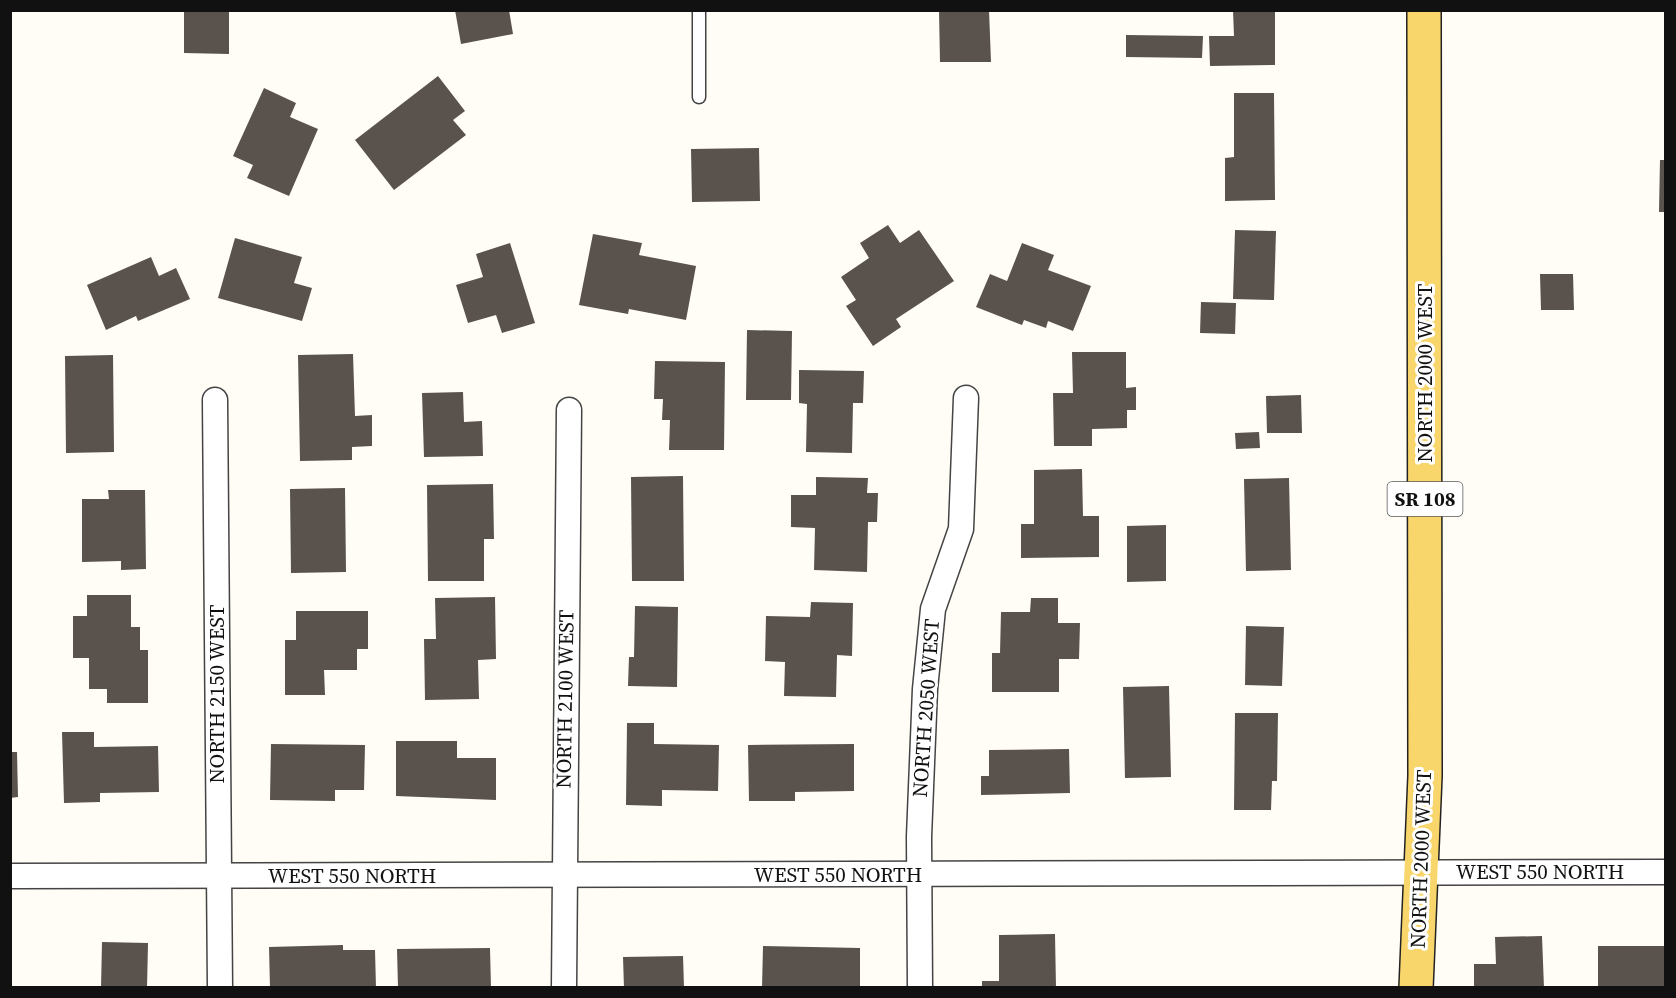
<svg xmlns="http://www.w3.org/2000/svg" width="1676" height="998" viewBox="0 0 1676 998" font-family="'Source Serif 4',serif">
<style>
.building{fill:#5a524d}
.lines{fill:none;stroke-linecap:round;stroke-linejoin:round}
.service-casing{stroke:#444;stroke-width:15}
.minor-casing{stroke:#444;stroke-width:27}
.primary-casing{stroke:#222;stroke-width:36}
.service{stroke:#fff;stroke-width:12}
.minor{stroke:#fff;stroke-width:24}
.primary{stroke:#f9d66b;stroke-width:33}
.labels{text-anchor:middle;stroke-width:6;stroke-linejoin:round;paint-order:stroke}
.shield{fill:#fff;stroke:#585858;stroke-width:1.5}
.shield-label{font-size:20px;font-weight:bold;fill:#111}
.street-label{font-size:21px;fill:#111;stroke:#fff}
</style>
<rect width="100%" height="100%" fill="#fffdf5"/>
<g class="building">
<polygon points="184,10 229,10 229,54 184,53"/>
<polygon points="455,10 509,10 513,34 461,44"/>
<polygon points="939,10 989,10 991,62 940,62"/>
<polygon points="1233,10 1275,10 1275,65 1210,66 1209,36 1234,36"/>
<polygon points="1126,35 1203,36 1202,58 1126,57"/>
<polygon points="438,76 465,111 453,120 466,135 394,190 355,140"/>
<polygon points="264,88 296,103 290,117 318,129 289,196 247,178 253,165 233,156"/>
<polygon points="1234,93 1274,93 1275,200 1225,201 1225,158 1234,157"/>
<polygon points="759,148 760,201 692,202 691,149"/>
<polygon points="1660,160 1666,160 1666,212 1659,212"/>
<polygon points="888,225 900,243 919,230 954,281 896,319 901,327 873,346 846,306 856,300 841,277 869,258 860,243"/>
<polygon points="1235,230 1276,231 1274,300 1233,299"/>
<polygon points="593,234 642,243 639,255 696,266 686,320 629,309 628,314 579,305"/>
<polygon points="235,238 302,257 294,283 312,288 302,321 218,298"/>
<polygon points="510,243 535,323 502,333 496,315 468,323 456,285 483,277 476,254"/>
<polygon points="1022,243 1054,255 1048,270 1091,286 1073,331 1048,321 1046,328 1024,320 1022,325 976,307 990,274 1007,281"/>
<polygon points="151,257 159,276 176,268 190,299 138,321 136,316 106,330 87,285"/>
<polygon points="1540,274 1573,274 1574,310 1541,310"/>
<polygon points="1201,302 1236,303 1235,334 1200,333"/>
<polygon points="747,330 792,331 791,400 746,400"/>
<polygon points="1072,352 1126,352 1126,388 1136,387 1136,410 1127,410 1127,428 1092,429 1092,446 1054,446 1053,393 1073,393"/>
<polygon points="353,354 355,416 372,415 372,446 352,447 352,460 300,461 298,355"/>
<polygon points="113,355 114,452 66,453 65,356"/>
<polygon points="655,361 725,362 724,450 669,450 670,420 662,420 663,399 654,399"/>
<polygon points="799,370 864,371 863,403 853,403 852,453 806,452 807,404 799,403"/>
<polygon points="463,392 464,422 482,421 483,456 424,457 422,393"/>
<polygon points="1301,395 1302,433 1267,433 1266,396"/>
<polygon points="1259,432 1260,448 1236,449 1235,433"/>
<polygon points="1082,469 1083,516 1099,516 1099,557 1021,558 1021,524 1034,524 1034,470"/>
<polygon points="683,476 684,581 632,581 631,477"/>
<polygon points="816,477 868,478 867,493 878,493 877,522 868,522 867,572 814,570 815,528 791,527 791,495 816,495"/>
<polygon points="1289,478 1291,570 1246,571 1244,479"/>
<polygon points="493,484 494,539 484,539 484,581 428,581 427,485"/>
<polygon points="345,488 346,572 291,573 290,489"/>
<polygon points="108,490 145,490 146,569 121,570 121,561 82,562 82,499 109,499"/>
<polygon points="1166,525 1166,581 1127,582 1127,526"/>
<polygon points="87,595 131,595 131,627 140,627 140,650 148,650 148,703 107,703 107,689 89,689 89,658 73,658 73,616 87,616"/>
<polygon points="495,597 496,659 478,660 479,699 425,700 424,639 436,639 435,598"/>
<polygon points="1031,598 1058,598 1058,623 1080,623 1079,659 1059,659 1059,692 992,692 992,653 1000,653 1001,612 1030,612"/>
<polygon points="811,602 853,603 852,656 837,655 836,697 784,696 785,662 765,661 766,616 810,617"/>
<polygon points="635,606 678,607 677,687 628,686 629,657 634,657"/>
<polygon points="296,611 368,611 368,649 357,649 357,670 324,670 325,695 285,695 285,640 296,640"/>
<polygon points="1246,626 1284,627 1282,686 1245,685"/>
<polygon points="1169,686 1171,777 1125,778 1123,687"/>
<polygon points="1235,713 1278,713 1277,781 1272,781 1271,810 1234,810"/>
<polygon points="627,723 654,723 654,744 719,745 718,791 662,790 662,806 626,805"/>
<polygon points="62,732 94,732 94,747 158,746 159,792 100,793 100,802 64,803"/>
<polygon points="396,741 457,741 457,758 496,758 496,800 396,796"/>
<polygon points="271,744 365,745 364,790 335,790 335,801 270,800"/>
<polygon points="854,744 854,791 795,792 795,801 749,801 748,745"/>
<polygon points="1069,749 1070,793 981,795 981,776 989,776 989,750"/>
<polygon points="10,752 17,752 18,797 10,798"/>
<polygon points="1055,934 1056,988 982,988 982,981 999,981 999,935"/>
<polygon points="1542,936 1544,988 1474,988 1474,964 1496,964 1495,937"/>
<polygon points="102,942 148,943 147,988 101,988"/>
<polygon points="343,945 343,950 375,950 376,988 270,988 269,947"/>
<polygon points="763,946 860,948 860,988 762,988"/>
<polygon points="1598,946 1666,946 1666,986 1598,987"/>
<polygon points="490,948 491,988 398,988 397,949"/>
<polygon points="683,956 684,988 624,988 623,957"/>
</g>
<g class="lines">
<defs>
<polyline id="service" points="699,10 699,97"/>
<g id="minor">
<polyline points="215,400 220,988"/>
<polyline points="10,876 1666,872"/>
<polyline points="564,988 569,410"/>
<polyline points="920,988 919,837 925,689 933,609 961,529 966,398"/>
</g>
<polyline id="primary" points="1416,988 1425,776 1424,10"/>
</defs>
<use href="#service" class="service-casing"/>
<use href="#minor" class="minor-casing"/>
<use href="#primary" class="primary-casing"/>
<use href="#service" class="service"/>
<use href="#minor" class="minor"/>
<use href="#primary" class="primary"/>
</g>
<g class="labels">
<rect class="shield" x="1387.5" y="482" width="75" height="34" rx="4.5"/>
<g class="shield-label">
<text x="1425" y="506">SR 108</text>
</g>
<g class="street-label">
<text transform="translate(1425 373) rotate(-90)" y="7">NORTH 2000 WEST</text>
<text transform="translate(217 694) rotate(-90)" y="7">NORTH 2150 WEST</text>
<text transform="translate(565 699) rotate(-89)" y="7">NORTH 2100 WEST</text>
<text transform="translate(926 708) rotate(-86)" y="7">NORTH 2050 WEST</text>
<text transform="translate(1421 859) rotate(-88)" y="7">NORTH 2000 WEST</text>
<text x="1540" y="879">WEST 550 NORTH</text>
<text x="838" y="882">WEST 550 NORTH</text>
<text x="352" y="883">WEST 550 NORTH</text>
</g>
</g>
<rect width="1676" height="998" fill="none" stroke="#111111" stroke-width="24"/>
</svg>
